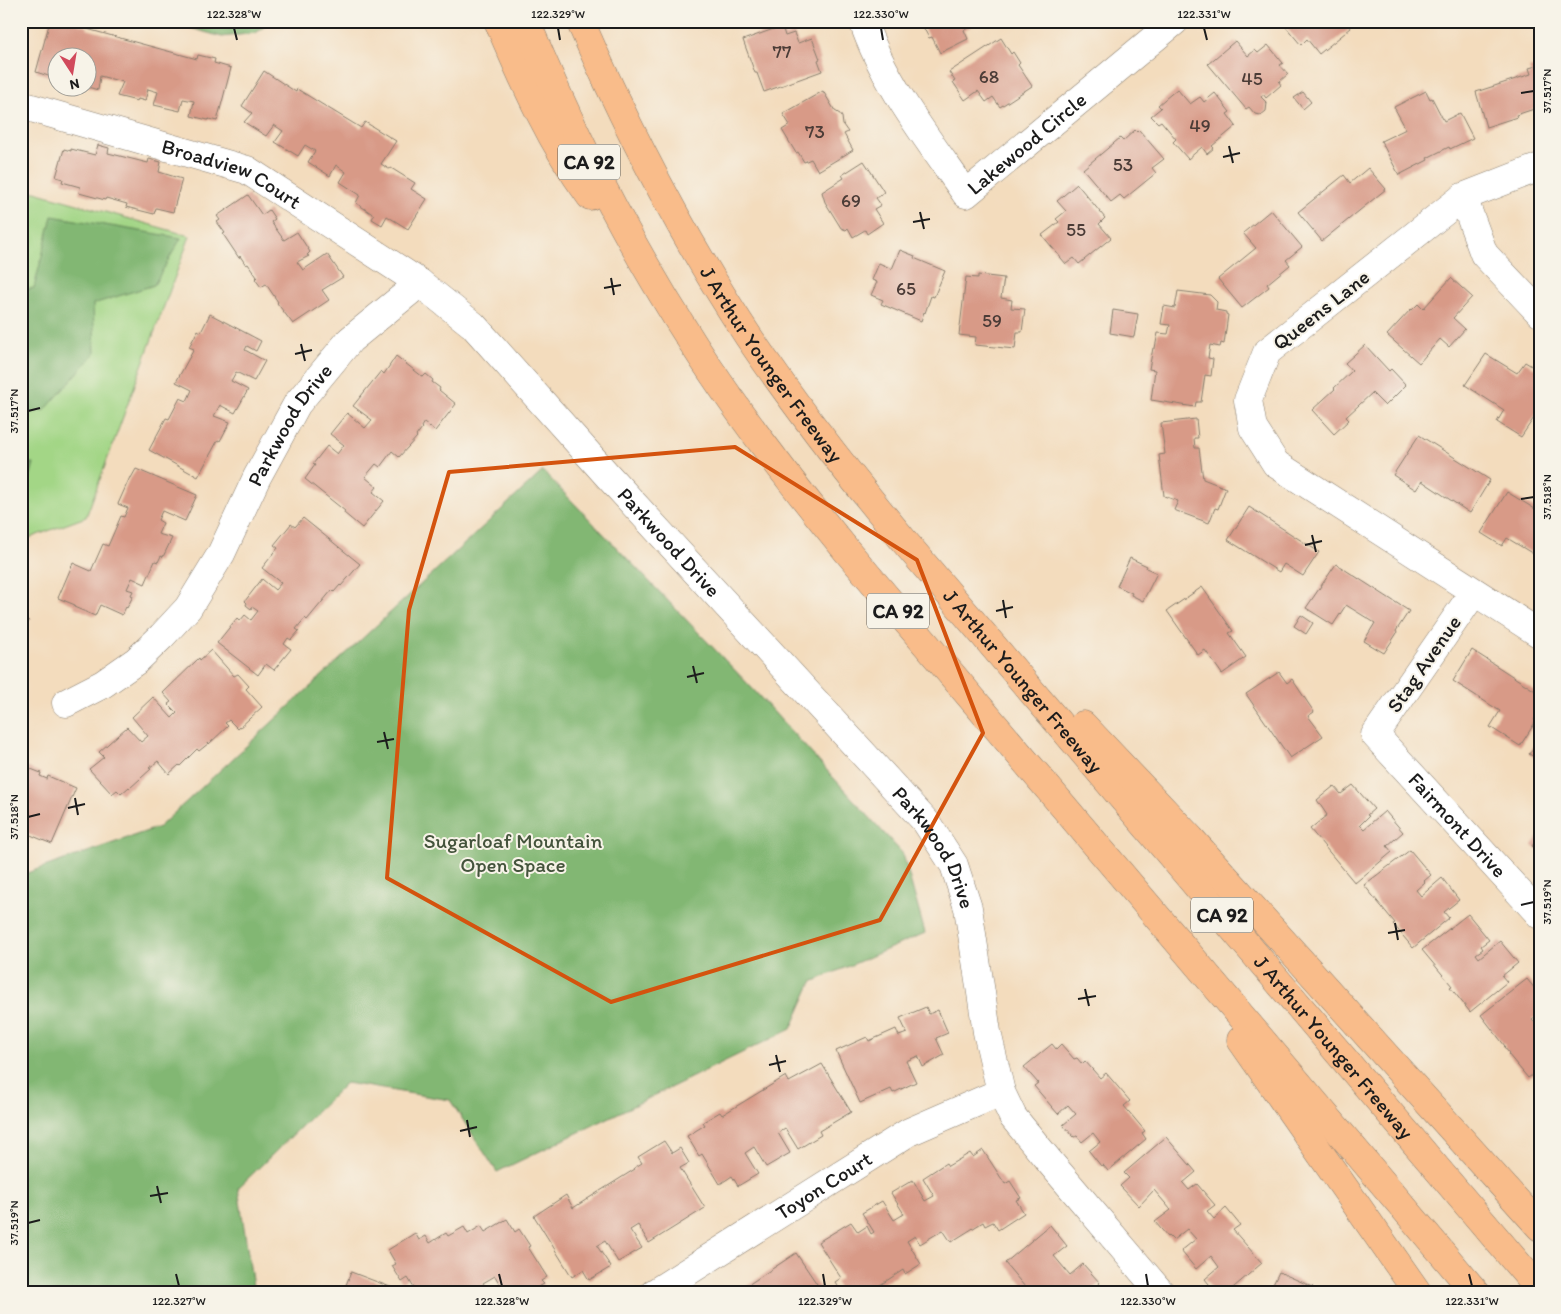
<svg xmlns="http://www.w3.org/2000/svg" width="1561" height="1314" viewBox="0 0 1561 1314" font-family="Itim,sans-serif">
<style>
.green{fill:#a3d686;stroke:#607951}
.forest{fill:#82b773;stroke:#4f6a48}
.building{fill:#d89a87}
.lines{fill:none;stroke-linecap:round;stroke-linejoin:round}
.minor-casing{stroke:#887c6c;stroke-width:29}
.highway-casing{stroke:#887c6c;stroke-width:29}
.minor{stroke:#fff;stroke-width:28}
.highway{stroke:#f9bc8a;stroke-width:28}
.marked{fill:none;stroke:#d4530e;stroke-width:4;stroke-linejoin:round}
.ticks{fill:none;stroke:#1c1c1c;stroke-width:2}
.labels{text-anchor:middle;stroke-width:4;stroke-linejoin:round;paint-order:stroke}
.number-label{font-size:19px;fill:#4b3c37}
.shield{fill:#f7f3e8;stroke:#5e5c59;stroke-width:1}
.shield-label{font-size:20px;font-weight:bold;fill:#1c1c1c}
.street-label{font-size:21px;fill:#1c1c1c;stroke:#f7f3e8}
.park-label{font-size:21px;fill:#44543c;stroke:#f7f3e8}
.neatline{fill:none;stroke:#1c1c1c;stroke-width:2}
.ticks-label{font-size:12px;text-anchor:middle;fill:#1c1c1c}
</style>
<rect width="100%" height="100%" fill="#f7f3e8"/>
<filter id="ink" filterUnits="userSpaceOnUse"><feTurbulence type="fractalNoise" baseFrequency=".02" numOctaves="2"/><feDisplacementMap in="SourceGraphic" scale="10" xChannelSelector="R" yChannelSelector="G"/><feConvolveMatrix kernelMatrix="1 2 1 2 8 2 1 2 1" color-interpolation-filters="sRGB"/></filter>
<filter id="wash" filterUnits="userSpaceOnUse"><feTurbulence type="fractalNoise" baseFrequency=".0096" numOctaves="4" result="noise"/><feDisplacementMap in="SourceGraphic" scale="20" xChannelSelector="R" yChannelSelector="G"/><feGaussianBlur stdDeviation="1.12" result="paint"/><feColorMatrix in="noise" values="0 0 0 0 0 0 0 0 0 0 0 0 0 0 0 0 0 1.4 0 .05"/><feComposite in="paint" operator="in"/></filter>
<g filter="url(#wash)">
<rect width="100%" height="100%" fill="#f3dcbd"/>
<polygon class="green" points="21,188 190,236 86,517 21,541"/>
<g class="forest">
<polygon points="166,21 271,21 256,33 222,37"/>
<polygon points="52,216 181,238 154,285 93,304 95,353 45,410 21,415 21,291 34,288"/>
<polygon points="34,463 25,496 21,498 21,464"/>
<polygon points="543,471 750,686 903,854 925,933 812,982 791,1029 497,1172 450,1100 346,1083 238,1188 254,1293 21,1293 21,872 24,874 159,827"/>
</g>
<g id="blocks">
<g class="building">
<polygon points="50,21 68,21 88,27 87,29 197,59 198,55 215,59 214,63 231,68 217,121 209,119 208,120 191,116 194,101 183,99 180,111 154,105 158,92 148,89 145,101 138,99 137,101 117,96 123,82 100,76 98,90 88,87 88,58 58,58 58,79 36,72"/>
<polygon points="922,21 975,21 976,24 964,30 968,39 940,53 932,37 929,38 921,23"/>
<polygon points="1281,21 1348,21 1347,22 1351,28 1319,54 1307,39 1301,45"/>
<polygon points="782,26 785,36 794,33 798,43 812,38 820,59 818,60 822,71 764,92 757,73 755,73 743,40"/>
<polygon points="1001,38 1011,54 1013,52 1020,63 1018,65 1032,86 1000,107 993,97 986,102 978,91 965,100 953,82 955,81 949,72"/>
<polygon points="1235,41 1248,56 1255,50 1258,53 1268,45 1283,63 1280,65 1288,74 1279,82 1281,85 1266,98 1263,94 1261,97 1267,103 1266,111 1261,115 1255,114 1249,107 1246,109 1208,64"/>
<polygon points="1540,65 1540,107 1516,115 1517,117 1486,127 1476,92 1531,74 1529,68"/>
<polygon points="264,71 296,92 297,89 361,128 365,122 396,141 381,164 389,169 391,168 415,183 411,189 427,199 408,229 387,216 382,225 372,219 374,215 356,203 360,195 340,182 346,172 336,165 330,176 308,162 315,151 305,145 298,156 275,142 283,131 274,125 266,136 244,122 252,113 242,106"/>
<polygon points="1177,89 1190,104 1200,97 1204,102 1215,93 1230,112 1227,114 1236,126 1212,146 1214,148 1207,154 1202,147 1188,159 1173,142 1176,139 1161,121 1158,123 1151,116 1161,108 1158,105"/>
<polygon points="823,91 835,111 840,114 842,117 843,125 848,132 844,134 853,150 818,171 811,159 804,162 798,152 796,153 782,130 790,125 783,114"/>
<polygon points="1426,91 1430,99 1432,98 1444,121 1460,113 1473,138 1450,149 1449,147 1427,158 1428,160 1399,175 1381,141 1406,129 1394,107"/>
<polygon points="1303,92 1311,102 1303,109 1294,98"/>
<polygon points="1135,130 1137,132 1139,130 1164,159 1152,168 1156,173 1124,199 1120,195 1111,202 1083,169 1120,138 1123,141"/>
<polygon points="98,145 109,148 108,153 148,163 149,159 161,162 159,172 182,179 173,212 156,208 154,214 126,207 127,204 106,198 105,200 79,193 80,187 62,182 63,179 56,177 64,149 71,151 71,149 95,155"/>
<polygon points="864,161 884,192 876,198 881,205 874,209 883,223 867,234 865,230 853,237 848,228 846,230 841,228 825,202 822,192 844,178 842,175"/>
<polygon points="1368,168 1386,189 1322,241 1298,212 1344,175 1350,183"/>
<polygon points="1077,184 1105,218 1099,224 1111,238 1079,264 1074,258 1066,264 1042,235 1059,222 1056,219 1066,211 1057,201"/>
<polygon points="248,195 262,215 269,210 275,219 271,222 284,240 297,232 310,252 307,255 309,256 297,262 303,270 327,254 343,277 322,290 329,300 293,324 277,303 278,302 266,284 261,287 255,279 257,277 248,264 246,265 240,256 239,258 223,234 225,233 217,222 220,220 217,216"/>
<polygon points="1271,210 1302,247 1286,260 1290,265 1267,284 1269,287 1242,308 1218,279 1256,248 1243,233"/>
<polygon points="900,250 915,256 914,258 945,271 934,297 931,296 925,313 924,312 921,321 881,304 883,300 871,295 877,282 872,280 879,263 892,269"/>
<polygon points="978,275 1004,278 1001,298 1012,300 1011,308 1025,309 1022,332 1017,332 1015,349 975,345 976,337 959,335 966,277 978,278"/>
<polygon points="1451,278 1472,297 1453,318 1465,329 1449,347 1440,339 1419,363 1387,335 1411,309 1412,310 1418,304 1423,309"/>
<polygon points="1178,291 1210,295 1217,302 1216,310 1226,312 1226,314 1228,315 1224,344 1221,343 1220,347 1210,345 1208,358 1213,359 1211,376 1205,375 1201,402 1196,402 1195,407 1151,400 1155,370 1149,369 1153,348 1155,348 1158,333 1168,334 1170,325 1161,324 1164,306 1175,308"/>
<polygon points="1113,310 1138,314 1134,337 1110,333"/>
<polygon points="210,314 261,341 256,351 247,346 245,350 265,361 254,381 236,372 231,381 248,390 235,413 220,405 214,416 230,422 220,441 218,440 198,477 149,450 166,418 169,419 180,398 187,401 192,390 176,382 194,349 189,347 198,330 201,332"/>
<polygon points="1365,345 1389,371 1391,369 1406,385 1385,406 1372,393 1346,417 1349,420 1334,434 1312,410 1335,389 1334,388 1352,371 1345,363"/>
<polygon points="1486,354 1517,373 1525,362 1540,371 1540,409 1521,437 1497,422 1504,410 1465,385"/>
<polygon points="396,356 423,377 426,374 433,380 432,382 440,388 439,390 456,404 435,431 424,422 421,427 422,428 416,436 417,437 399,457 392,451 380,467 376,464 365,477 377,487 373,492 384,501 362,528 344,513 345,511 305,479 315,465 313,464 327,446 337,454 344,445 330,434 347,413 365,428 372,420 353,406 381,371 384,374"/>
<polygon points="1196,419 1198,438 1194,438 1195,448 1199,448 1203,479 1226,488 1218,509 1215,508 1209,523 1174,510 1178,501 1164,496 1159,455 1165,454 1161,423"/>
<polygon points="1419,435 1490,480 1470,513 1422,481 1416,490 1393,475"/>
<polygon points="136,469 197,495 185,521 162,511 158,520 163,523 158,534 172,538 163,557 161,556 158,562 155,561 145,584 132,578 127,589 133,591 131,595 133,596 127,608 126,607 122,615 100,605 95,616 74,607 75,605 58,598 73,563 91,571 103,544 108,546 121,516 124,517 128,508 118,504 130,477 131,478"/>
<polygon points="1507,492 1540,512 1540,558 1507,538 1502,546 1481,533"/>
<polygon points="1249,507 1319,552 1303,576 1284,564 1279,572 1228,540"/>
<polygon points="303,518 360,564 341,586 340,585 334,592 332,590 307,620 305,618 296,629 299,631 291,640 288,638 284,644 291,649 274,670 266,664 258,675 217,643 237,618 240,621 245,615 251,620 258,611 252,607 251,609 246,605 247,603 245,601 262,579 275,590 281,583 262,568 278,548 274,545 291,524 295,527"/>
<polygon points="1130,558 1147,566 1146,568 1157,573 1143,601 1131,595 1132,593 1117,586"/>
<polygon points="1336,564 1409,611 1396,631 1397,633 1384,653 1364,641 1375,623 1346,605 1333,625 1306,608"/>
<polygon points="1202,587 1233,631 1229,633 1246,657 1222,674 1205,650 1198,655 1167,611"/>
<polygon points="1301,615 1313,623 1306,634 1294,626"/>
<polygon points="21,616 29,621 21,634"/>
<polygon points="211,650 234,676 238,674 249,686 246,689 262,707 238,729 229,720 225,723 228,726 209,744 209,743 199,751 197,749 180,766 179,765 169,774 158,761 149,768 151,769 130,788 129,787 121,794 117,790 112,794 89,769 104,757 99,752 127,727 141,742 148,736 132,717 153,697 172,718 177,713 168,704 171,702 163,693 199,658 200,660"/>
<polygon points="1472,650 1540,694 1540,712 1534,720 1536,721 1520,746 1490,727 1500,711 1453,681"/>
<polygon points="1279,672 1287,683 1292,679 1314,712 1308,716 1323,736 1290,758 1246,694"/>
<polygon points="1540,737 1540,760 1529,754"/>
<polygon points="21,765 41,773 40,776 47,779 48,776 76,788 52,844 21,831"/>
<polygon points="1353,785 1374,809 1367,815 1369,816 1360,825 1364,829 1385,811 1403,832 1387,846 1392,852 1355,883 1310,829 1327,815 1317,800 1334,786 1341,794"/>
<polygon points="1540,834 1540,852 1532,846"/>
<polygon points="1410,850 1431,875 1424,881 1425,882 1416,890 1421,896 1442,878 1459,900 1444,912 1449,918 1413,948 1393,924 1395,923 1364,885"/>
<polygon points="1468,914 1489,940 1481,946 1483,949 1476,954 1479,958 1500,941 1518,963 1502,976 1507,982 1470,1012 1450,987 1452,986 1422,950"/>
<polygon points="1527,979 1540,995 1540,1014 1532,1020 1537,1025 1540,1022 1540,1069 1528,1078 1508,1054 1509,1053 1504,1047 1505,1046 1481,1015"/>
<polygon points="926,1007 929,1014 938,1010 948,1033 936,1038 944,1055 923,1067 918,1056 906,1061 916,1082 893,1093 891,1089 860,1103 836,1051 867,1037 869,1041 896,1029 899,1036 907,1033 900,1018"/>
<polygon points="1052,1044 1056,1049 1061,1044 1074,1059 1077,1058 1082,1064 1085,1061 1100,1078 1106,1073 1130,1101 1124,1106 1145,1131 1142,1133 1146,1139 1108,1171 1103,1165 1101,1166 1089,1151 1100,1142 1093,1133 1082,1142 1077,1136 1074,1137 1063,1125 1076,1114 1068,1105 1058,1114 1034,1086 1038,1083 1024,1067"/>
<polygon points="822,1064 851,1112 819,1131 821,1135 798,1149 785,1128 778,1133 790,1153 766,1167 754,1147 745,1153 758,1174 738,1186 732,1176 720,1184 702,1154 699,1156 687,1136 705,1125 703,1122 720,1112 722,1115 786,1076 789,1082"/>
<polygon points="1166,1137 1196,1172 1183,1183 1189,1190 1197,1184 1215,1205 1207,1211 1214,1219 1226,1208 1240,1225 1233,1230 1262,1263 1227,1293 1216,1293 1205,1279 1219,1267 1211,1256 1196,1269 1181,1251 1196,1239 1187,1229 1173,1240 1169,1236 1168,1237 1155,1222 1171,1210 1154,1190 1139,1206 1120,1186 1129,1178 1124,1173"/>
<polygon points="664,1141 672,1153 680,1148 689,1163 680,1168 705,1208 649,1243 638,1225 630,1230 642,1248 618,1262 605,1241 597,1246 611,1267 589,1280 583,1270 572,1277 534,1216 566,1195 573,1208 635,1169 634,1168 642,1163 638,1157"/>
<polygon points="983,1150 1005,1184 1010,1181 1021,1198 1016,1200 1024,1213 998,1230 993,1222 985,1226 983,1222 951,1242 943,1230 920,1244 915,1236 907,1241 921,1264 905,1274 903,1270 880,1285 884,1292 883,1293 842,1293 835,1282 841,1278 818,1242 851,1222 858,1232 867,1226 871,1234 874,1232 862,1213 882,1201 894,1220 904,1214 891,1193 913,1180 925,1201 934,1196 923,1178 946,1163 948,1166 970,1153 973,1157"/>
<polygon points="507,1219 515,1232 519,1229 530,1246 528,1247 547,1277 541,1281 544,1284 535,1289 537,1293 505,1293 495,1276 483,1283 489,1293 417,1293 408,1278 402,1282 392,1266 396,1264 388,1250 415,1233 419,1240 426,1236 430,1243 446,1233 448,1236 464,1227 468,1234 481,1226 485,1232"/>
<polygon points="1050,1225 1067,1246 1054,1256 1070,1275 1083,1264 1100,1283 1088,1293 1030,1293 1005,1263"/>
<polygon points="796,1253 821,1290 823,1289 825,1293 740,1293 739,1291"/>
<polygon points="351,1272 393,1288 391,1293 343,1293"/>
<polygon points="1279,1272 1313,1287 1311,1293 1269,1293"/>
</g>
</g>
</g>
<g filter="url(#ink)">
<use href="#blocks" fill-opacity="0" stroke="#887c6c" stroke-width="1"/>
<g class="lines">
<defs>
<g id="minor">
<path id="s1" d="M863,21C883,82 930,142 966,194L1175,21"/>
<path id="s2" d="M21,105L247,170L420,283L473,325L608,476L926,822L954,865L968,908L987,1032L1001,1092L1013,1117L1049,1161L1161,1293"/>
<polyline points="1540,167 1463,197 1267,352 1248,400 1253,428 1276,464 1540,634"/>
<polyline points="1463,197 1484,254 1540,313"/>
<path id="s3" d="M1474,592L1375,735L1540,915"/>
<path id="s4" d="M66,703L103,684L136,661L162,636L188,608L221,554L257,477L297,404L350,340L420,283"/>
<path id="s5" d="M654,1293L909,1132L1001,1092"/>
</g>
<g id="highway">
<path d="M498,21C524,82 551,143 590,196"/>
<path d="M526,21C572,133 627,241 692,342C739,416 792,484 847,551L1476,1293"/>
<path id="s6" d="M580,21C628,131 682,236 748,336C796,407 849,475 904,541L1540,1290"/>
<polyline points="1083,725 1191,839 1540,1227"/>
<polyline points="1241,1040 1418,1293"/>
</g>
</defs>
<use href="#minor" class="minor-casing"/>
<use href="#highway" class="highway-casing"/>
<use href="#minor" class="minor"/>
<use href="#highway" class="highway"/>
</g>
</g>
<path class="marked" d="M735,447L917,560L983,733L880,920L611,1002L387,878L409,610L449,472Z"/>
<path class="ticks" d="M234,28L237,40M558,28L560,40M881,28L883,40M1204,28L1207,40M1521,93L1534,91M1229,146L1233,163M1223,157L1240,153M920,212L924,229M913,222L930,219M611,278L614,295M604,288L621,285M301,344L305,361M295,354L312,350M28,411L40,408M1521,499L1534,497M1312,535L1316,552M1305,545L1322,541M1003,600L1006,618M996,611L1013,607M693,666L697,683M687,677L704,673M384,732L388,749M377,742L394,739M75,798L78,815M68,808L85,804M28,817L40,814M1521,905L1534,902M1395,923L1398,940M1388,933L1405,930M1085,989L1089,1006M1078,999L1096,996M776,1055L780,1072M769,1065L786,1061M467,1120L470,1137M460,1131L477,1127M157,1186L161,1203M150,1196L168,1193M28,1223L40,1220M176,1274L179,1286M499,1274L502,1286M823,1274L825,1286M1146,1274L1148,1286M1469,1274L1472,1286"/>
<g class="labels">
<g class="number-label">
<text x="782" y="58">77</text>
<text x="989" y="83">68</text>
<text x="1252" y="85">45</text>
<text x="1200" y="132">49</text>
<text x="815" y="138">73</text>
<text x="1123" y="171">53</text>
<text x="851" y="207">69</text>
<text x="1076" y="236">55</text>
<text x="906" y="295">65</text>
<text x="992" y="327">59</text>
</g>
<g class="shield">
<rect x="558" y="144.5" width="62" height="35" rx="4"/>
<rect x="867" y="593.5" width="62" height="35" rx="4"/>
<rect x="1191" y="897.5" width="62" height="35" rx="4"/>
</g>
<g class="shield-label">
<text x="589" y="169">CA 92</text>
<text x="898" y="618">CA 92</text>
<text x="1222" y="922">CA 92</text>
</g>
<g class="street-label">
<text dy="7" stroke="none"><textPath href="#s1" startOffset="281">Lakewood Circle</textPath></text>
<text dy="7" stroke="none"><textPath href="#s2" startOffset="222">Broadview Court</textPath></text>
<text transform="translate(1321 310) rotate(-38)" y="7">Queens Lane</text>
<text dy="7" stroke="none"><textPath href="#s6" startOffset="394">J Arthur Younger Freeway</textPath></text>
<text dy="7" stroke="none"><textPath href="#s4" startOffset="366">Parkwood Drive</textPath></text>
<text dy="7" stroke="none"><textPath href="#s2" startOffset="802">Parkwood Drive</textPath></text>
<text transform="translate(1424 664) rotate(-55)" y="7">Stag Avenue</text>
<text dy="7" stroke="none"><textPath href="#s6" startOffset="799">J Arthur Younger Freeway</textPath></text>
<text dy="7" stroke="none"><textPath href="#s3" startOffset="296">Fairmont Drive</textPath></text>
<text dy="7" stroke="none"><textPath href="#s2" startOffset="1208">Parkwood Drive</textPath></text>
<text dy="7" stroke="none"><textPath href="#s6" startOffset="1279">J Arthur Younger Freeway</textPath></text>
<text dy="7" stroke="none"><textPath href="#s5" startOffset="201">Toyon Court</textPath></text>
</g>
<g class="park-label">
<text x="513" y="848">Sugarloaf Mountain<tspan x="513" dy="24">Open Space</tspan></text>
</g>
</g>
<rect width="1561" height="1314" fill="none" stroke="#f7f3e8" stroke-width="55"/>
<g transform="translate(72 72) rotate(168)"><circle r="24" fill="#f7f3e8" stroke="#9f9d96"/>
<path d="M0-4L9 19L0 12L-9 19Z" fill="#d1495b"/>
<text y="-8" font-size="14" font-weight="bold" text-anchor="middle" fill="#1c1c1c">N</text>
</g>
<rect x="28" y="28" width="1506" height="1258" class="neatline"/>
<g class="ticks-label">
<text x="234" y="18">122.328°W</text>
<text x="558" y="18">122.329°W</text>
<text x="881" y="18">122.330°W</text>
<text x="1204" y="18">122.331°W</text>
<text transform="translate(1547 91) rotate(-90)" y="4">37.517°N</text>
<text transform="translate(14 411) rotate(-90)" y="4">37.517°N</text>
<text transform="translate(1547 497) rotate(-90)" y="4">37.518°N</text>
<text transform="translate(14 817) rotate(-90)" y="4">37.518°N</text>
<text transform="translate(1547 902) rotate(-90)" y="4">37.519°N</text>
<text transform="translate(14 1223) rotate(-90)" y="4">37.519°N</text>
<text x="179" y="1305">122.327°W</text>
<text x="502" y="1305">122.328°W</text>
<text x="825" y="1305">122.329°W</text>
<text x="1148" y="1305">122.330°W</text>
<text x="1472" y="1305">122.331°W</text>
</g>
</svg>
